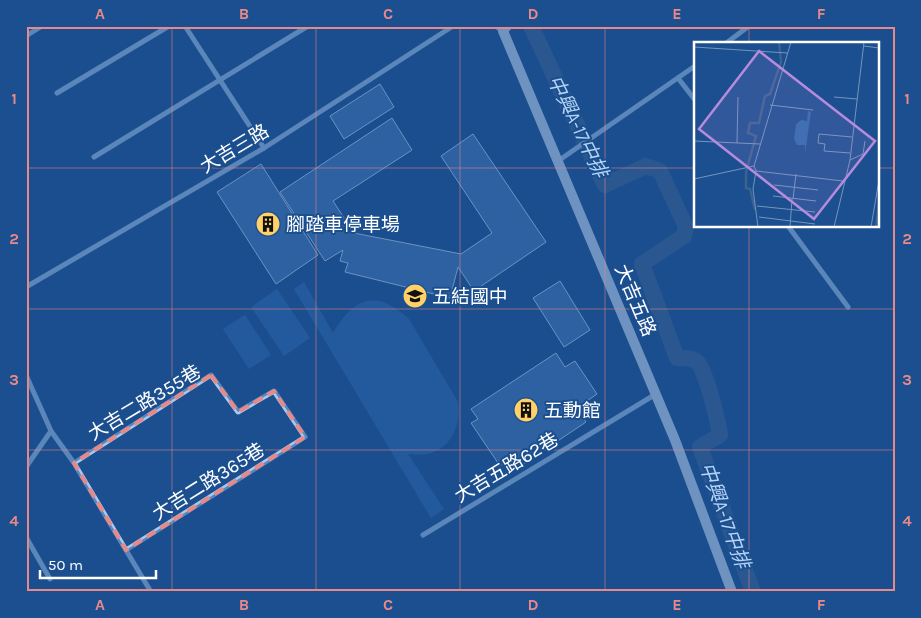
<svg xmlns="http://www.w3.org/2000/svg" width="921" height="618" viewBox="0 0 921 618" font-family="Karla,'Noto Sans TC',sans-serif">
<style>
.pitch{fill:#2e69ad}
.lines{fill:none;stroke-linecap:round;stroke-linejoin:round}
.canal{stroke:#3c6290;stroke-width:16}
.building{fill:#4478b7;stroke:#cfe3fa}
.street{stroke:#a9c9ee;stroke-width:5}
.secondary{stroke:#d6e6fa;stroke-width:10}
.marked{fill:none;stroke:#e88989;stroke-width:4;stroke-dasharray:10 6;stroke-linejoin:round}
.grid{fill:none;stroke:#e88989;stroke-width:1;stroke-opacity:0.55}
.labels{text-anchor:middle;stroke-width:4;stroke-linejoin:round;paint-order:stroke}
.street-label{font-size:19px;fill:#fff;stroke:#1b4f8f}
.poi-label{font-size:19px;fill:#fff;stroke:#1b4f8f;text-anchor:start}
.water-label{font-size:20px;font-style:italic;fill:#b5d3f5;stroke:#1b4f8f}
.inset-river{fill:none;stroke:#3c6290;stroke-width:2.5}
.inset-road{fill:none;stroke:#7695bc;stroke-width:1}
.view{fill:#b68bdc;fill-opacity:0.15;stroke:#b68bdc;stroke-width:2.5}
.inset-edge{fill:none;stroke:#fff;stroke-width:2.5}
.neatline{fill:none;stroke:#e88989;stroke-width:2}
.grid-label{font-size:16px;text-anchor:middle;font-weight:bold;fill:#e88989}
</style>
<rect width="100%" height="100%" fill="#1b4f8f"/>
<g class="pitch">
<path d="M304,282L333,333C354,298 375,288 409,319L458,402C461,423 453,446 431,453C424,456 415,454 408,454L444,509L431,518L294,289Z"/>
<polygon points="277,289 310,338 284,356 251,307"/>
<polygon points="245,315 271,355 249,369 223,329"/>
</g>
<g class="lines">
<path class="canal" d="M531,26L605,185L646,166L660,171L686,227L684,236L642,264L677,358C685,358 694,357 699,364C707,377 718,420 720,435L700,447L753,592"/>
</g>
<g class="building">
<polygon points="380,84 394,107 344,139 330,116"/>
<polygon points="392,118 412,150 333,201 354,233 461,254 492,233 441,156 473,134 546,242 474,291 458,267 450,298 345,272 348,263 340,261 343,250 325,261 280,192"/>
<polygon points="261,164 318,255 276,284 217,192"/>
<polygon points="560,281 590,330 564,347 533,298"/>
<polygon points="556,353 565,367 575,361 597,394 587,401 589,405 579,412 586,422 516,469 509,459 500,466 471,423 478,419 471,409"/>
</g>
<g class="lines">
<g class="street">
<polyline points="185,26 264,148"/>
<polyline points="495,26 503,31"/>
<polyline points="26,36 42,26"/>
<polyline points="725,44 749,26"/>
<polyline points="678,78 695,100"/>
<polyline points="57,93 169,26"/>
<polyline points="94,157 308,26"/>
<polyline points="558,161 695,66"/>
<polyline points="788,226 848,307"/>
<polyline points="26,287 264,148 453,26"/>
<polyline points="26,375 51,431 74,463 151,592"/>
<polyline points="74,463 211,375 238,412 274,391 305,437 126,550"/>
<polyline points="26,467 51,431"/>
<polyline points="423,535 656,394"/>
<polyline points="26,537 50,579"/>
</g>
<polyline class="secondary" points="507,26 503,31 675,440 732,592"/>
</g>
<path d="M0 0H921V618H0ZM211,375L238,412L274,391L305,437L126,550L74,463Z" fill="#1b4f8f" fill-opacity=".55" fill-rule="evenodd"/>
<path class="marked" d="M211,375L238,412L274,391L305,437L126,550L74,463Z"/>
<path class="grid" d="M172,26V592M316,26V592M460,26V592M605,26V592M749,26V44M26,168H695M877,168H895M749,226V592M26,309H895M26,450H895"/>
<defs>
<symbol id="building-disc" viewBox="-11 -11 22 22"><circle r="9.5" fill="#ffd166" stroke="#1b4f8f"/><path d="M-4-6H4V6H1V3H-1V6H-4ZM-2.5-4.3h1.7v1.8h-1.7ZM.8-4.3h1.7v1.8H.8ZM-2.5-1h1.7V.8h-1.7ZM.8-1h1.7V.8H.8Z" fill="#111"/></symbol>
<symbol id="school-disc" viewBox="-11 -11 22 22"><circle r="9.5" fill="#ffd166" stroke="#1b4f8f"/><path d="M0-5L7-2L0 1L-7-2ZM-4 1L0 2.5L4 1V4Q0 6-4 4Z" fill="#111"/></symbol>
</defs>
<g fill-rule="evenodd">
<use href="#building-disc" x="254" y="210" width="28" height="28"/>
<use href="#school-disc" x="401" y="282" width="28" height="28"/>
<use href="#building-disc" x="512" y="396" width="28" height="28"/>
</g>
<g class="labels">
<g class="street-label">
<text transform="translate(234 148) rotate(-31)" y="7">大吉三路</text>
<text transform="translate(636 300) rotate(67)" y="7">大吉五路</text>
<text transform="translate(144 402) rotate(-31)" y="7">大吉二路355巷</text>
<text transform="translate(506 467) rotate(-31)" y="7">大吉五路62巷</text>
<text transform="translate(208 481) rotate(-32)" y="7">大吉二路365巷</text>
</g>
<g class="poi-label">
<text x="286" y="231">腳踏車停車場</text>
<text x="432" y="303">五結國中</text>
<text x="544" y="417">五動館</text>
</g>
<g class="water-label">
<text transform="translate(578 126) rotate(64)" y="7">中興A-17中排</text>
<text transform="translate(725 515) rotate(70)" y="7">中興A-17中排</text>
</g>
</g>
<g transform="translate(694 42)">
<rect width="185" height="185" fill="#1b4f8f"/>
<path d="M114,69L117,70L111,112V103H103L100,97L102,82L107,78L113,79Z" fill="#2e69ad"/>
<path class="inset-river" d="M61,168L56,147L52,146V130L62,94L54,91L56,81H65L71,54L76,52L87,20L85,0M182,185L185,162"/>
<path class="inset-road" d="M170,4L185,6M0,5L93,11M140,55L163,57M76,63L119,68M0,99L66,102M43,101L44,55M156,111L130,109L131,102L124,101L125,92L158,95M156,118L169,112L171,99M60,124L62,129L149,139M62,129L59,147L64,185M0,137L60,124L97,0M80,143L124,148M79,154L122,159M99,157L102,132M63,164L121,170M65,175L121,182M96,185L98,157M140,185L156,118L170,0M177,185L185,138"/>
<path class="view" d="M65,9L181,99L120,177L5,87Z"/>
<rect width="185" height="185" class="inset-edge"/>
</g>
<rect width="921" height="618" fill="none" stroke="#1b4f8f" stroke-width="55"/>
<path d="M40 570v8h116v-8" fill="none" stroke="#ffffff" stroke-width="2.5"/>
<text x="48" y="570" font-size="15" fill="#ffffff" stroke="#1b4f8f" stroke-width="4" paint-order="stroke">50 m</text>
<rect x="28" y="28" width="866" height="562" class="neatline"/>
<g class="grid-label">
<text x="100" y="19">A</text>
<text x="244" y="19">B</text>
<text x="388" y="19">C</text>
<text x="533" y="19">D</text>
<text x="677" y="19">E</text>
<text x="821" y="19">F</text>
<text x="14" y="104">1</text>
<text x="907" y="104">1</text>
<text x="14" y="244">2</text>
<text x="907" y="244">2</text>
<text x="14" y="385">3</text>
<text x="907" y="385">3</text>
<text x="14" y="526">4</text>
<text x="907" y="526">4</text>
<text x="100" y="610">A</text>
<text x="244" y="610">B</text>
<text x="388" y="610">C</text>
<text x="533" y="610">D</text>
<text x="677" y="610">E</text>
<text x="821" y="610">F</text>
</g>
</svg>
